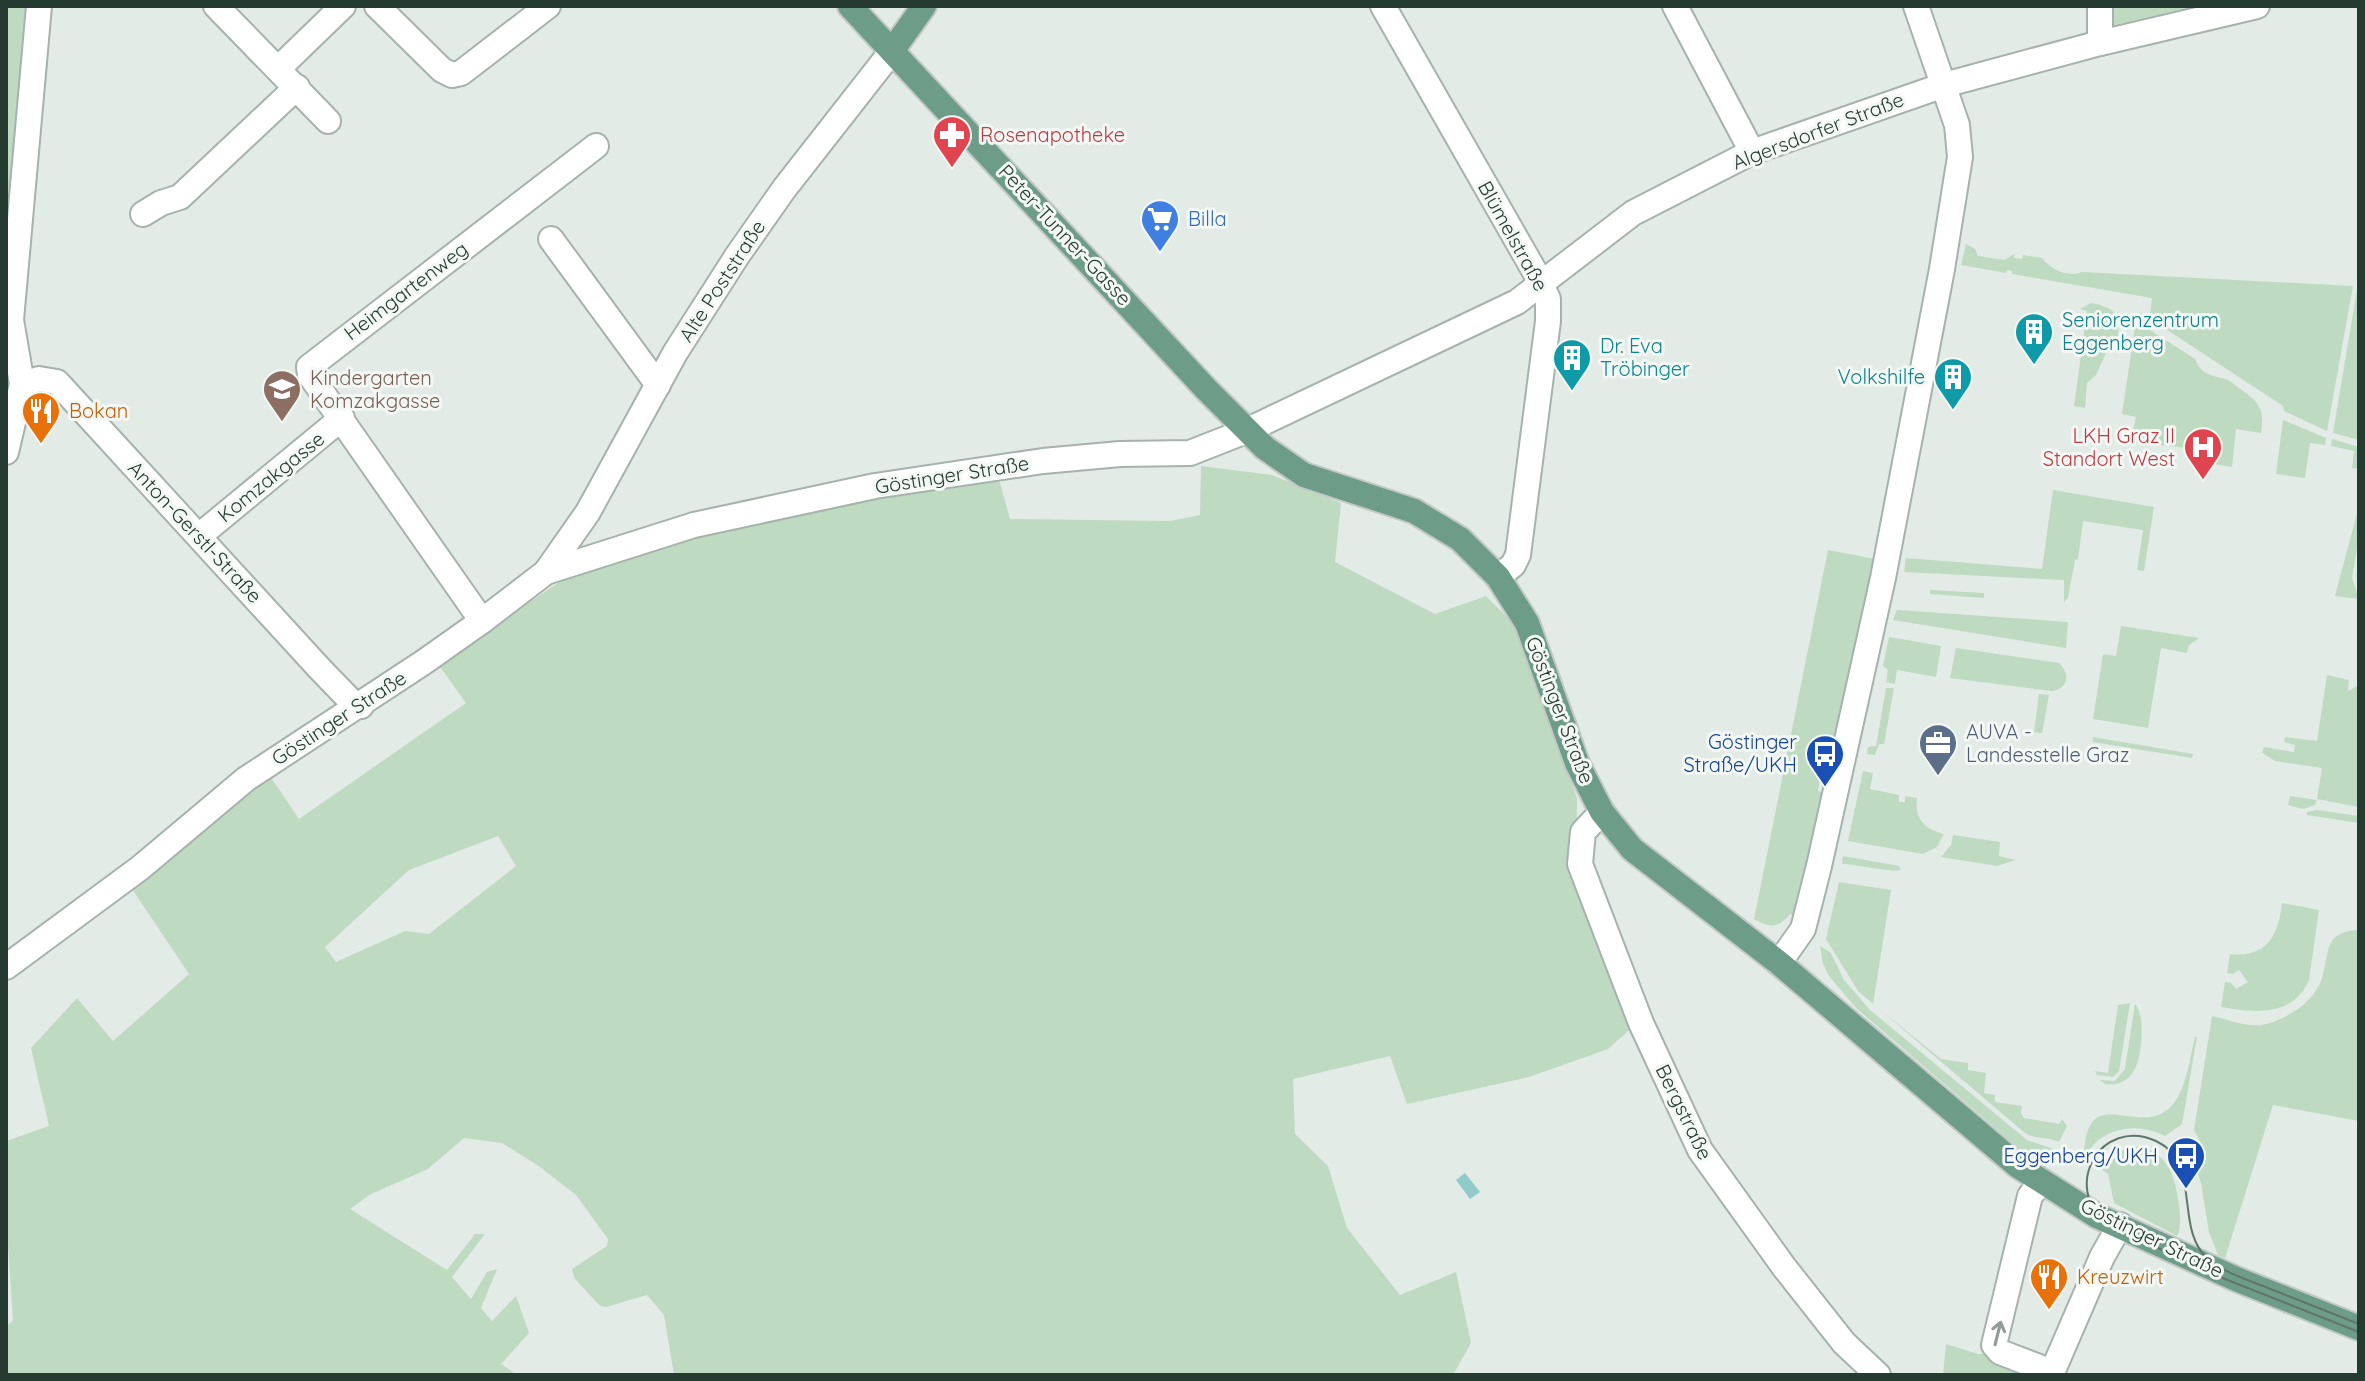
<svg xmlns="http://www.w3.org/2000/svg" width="2365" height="1381" viewBox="0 0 2365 1381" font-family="Quicksand,sans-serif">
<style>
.green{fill:#bedac1;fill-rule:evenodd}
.water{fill:#91cac9}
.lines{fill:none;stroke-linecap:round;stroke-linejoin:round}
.minor-casing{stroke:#a6b2ac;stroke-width:28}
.major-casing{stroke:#c2c8c5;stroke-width:28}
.minor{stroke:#fff;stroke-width:24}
.major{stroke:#6d9c88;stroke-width:24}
.tram{stroke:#5f766c;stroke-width:2}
.oneway{stroke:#929c98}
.labels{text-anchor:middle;stroke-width:6;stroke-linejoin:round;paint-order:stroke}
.street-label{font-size:20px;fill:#253a31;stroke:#f3f8f5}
.health-label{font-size:20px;fill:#be3a42;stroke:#f3f8f5;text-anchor:start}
.shop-label{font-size:20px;fill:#366cbe;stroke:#f3f8f5;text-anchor:start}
.culture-label{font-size:20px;fill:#0d838f;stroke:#f3f8f5;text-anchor:start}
.education-label{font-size:20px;fill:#785e54;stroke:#f3f8f5;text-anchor:start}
.food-label{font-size:20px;fill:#c56008;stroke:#f3f8f5;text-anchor:start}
.service-label{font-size:20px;fill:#4e5e75;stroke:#f3f8f5;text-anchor:start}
.transit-label{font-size:20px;fill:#164399;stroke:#f3f8f5;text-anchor:end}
</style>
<rect width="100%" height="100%" fill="#e3ebe6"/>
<g class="green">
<polygon points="6,6 30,6 6,248"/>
<polygon points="2109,6 2198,6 2109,26"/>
<path d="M1966,244L1975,249L1978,256L2004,260L2014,254V258L2022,259L2023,255L2042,258C2050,269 2068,278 2082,272L2353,286L2327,431L2284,411L2283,406L2149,318L2138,312L2150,315L2152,298L2012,274V271L2007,270L2006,273L1961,265Z"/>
<polygon points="2357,290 2359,290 2359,440 2333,433"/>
<path d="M2091,303C2118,308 2119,315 2118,341L2111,342L2096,375L2087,383L2085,408L2074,406L2087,311L2080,309Z"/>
<path d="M2136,321L2195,359C2201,375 2211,375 2225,379C2230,380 2237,387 2242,390C2260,403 2265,411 2261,433L2236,429L2232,467L2207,463V450L2131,442L2136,417L2122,414Z"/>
<polygon points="2283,420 2326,438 2325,445 2310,443 2305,478 2276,474"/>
<polygon points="2332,439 2359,447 2359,469 2352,468 2354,451 2331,446"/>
<path d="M1201,466L1272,475L1341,503L1335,562L1435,614L1486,596L1517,627L1577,798L1576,871L1637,1023L1608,1049L1529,1077L1407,1104L1390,1056L1293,1079L1295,1134L1328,1166L1347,1228L1400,1295L1456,1272L1471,1343L1453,1375H674L664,1315L647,1295L606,1307L600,1306L575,1279L572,1269L607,1246L608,1239L576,1195L540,1167L502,1143L464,1138L428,1169L371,1194L350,1209L447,1270L475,1234H485L452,1277L471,1299L487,1272L497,1269L481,1308L492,1321L516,1296L529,1333L501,1364L517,1375H6V1326L13,1321L6,1213V1141L49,1126L31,1048L77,998L113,1041L189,974L130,886L234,800L270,776L299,819L466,703L438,664L561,581L712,530L849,501L998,476L1010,519L1170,521L1200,515ZM498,836L516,866L429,934L405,931L336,962L325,947L409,870Z"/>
<polygon points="2053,490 2154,507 2144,571 2137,570 2143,530 2083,521 2078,559 2075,560 2068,598 2064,602 2064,580 1904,572 1906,558 2042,569"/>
<polygon points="2359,506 2359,536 2352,578 2359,599 2335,596"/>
<path d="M1828,550L1875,559L1841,725H1836L1824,780H1820L1818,791L1822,792L1816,821L1822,822L1798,911L1794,916L1790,914C1778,929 1770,928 1754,919Z"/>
<polygon points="1930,590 1984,593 1984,598 1930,594"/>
<polygon points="1897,610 2068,622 2066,648 1893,620"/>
<polygon points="2121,626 2199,638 2189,645 2187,653 2161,648 2148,728 2093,719 2103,654 2116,656"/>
<polygon points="1889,637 1941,646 1936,677 1897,670 1895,684 1886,682 1888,670 1883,666"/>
<path d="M1956,648L2059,663C2070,674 2069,688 2052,691L1950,678Z"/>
<polygon points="2327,675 2349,680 2348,691 2359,685 2359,807 2317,799 2322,768 2275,761 2262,753 2264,747 2294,752 2295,745 2284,742 2285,737 2317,741"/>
<polygon points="1886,688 1894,688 1884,744 1879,744 1875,755 1867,754 1868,747 1876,746"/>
<polygon points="2039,694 2049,695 2042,733 2034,732"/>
<polygon points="2093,737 2193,754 2192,758 2093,742"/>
<path d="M1863,771L1873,773L1870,789L1899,795V802H1905V796L1917,798C1914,819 1925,829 1944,834L1937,847L1923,854L1848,841Z"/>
<polygon points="2290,796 2317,800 2315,805 2303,809 2288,805"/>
<polygon points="2317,810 2359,816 2359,823 2307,815 2307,812"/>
<polygon points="1953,835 2000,842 1999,856 2016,860 1997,866 1941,857 1951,845"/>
<path d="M1843,856L1899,866L1901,870C1892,873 1856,864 1842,864Z"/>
<path d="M1839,882L1891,890L1873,1004L1941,1059L1968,1063V1070L1986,1073L1984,1093L1995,1095V1102L2022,1106L2021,1113L2024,1118L2059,1124L2062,1119L2067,1126L2059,1142C2048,1136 2036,1140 2025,1133L1858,991L1826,939Z"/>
<path d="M2282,903L2319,910L2309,980C2293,1017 2255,1013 2221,1007L2225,982L2231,983L2236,989L2248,982L2239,970L2233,974L2227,973L2230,954C2268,958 2278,935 2282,903Z"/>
<path d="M2358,930L2359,1121L2273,1105L2225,1258L2218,1255L2209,1232L2201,1183L2192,1155L2202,1145L2194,1130L2212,1016C2227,1019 2244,1027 2261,1025C2285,1021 2315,1002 2322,978C2330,952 2323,932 2358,930Z"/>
<polygon points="1820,946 1831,953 1844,980 1870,1010 2027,1140 2054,1149 2038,1157 2021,1150 1856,1008 1829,976 1823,964"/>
<polygon points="2130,1003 2119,1071 2113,1077 2097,1075 2095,1071 2108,1073 2118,1005"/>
<path d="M2135,1004C2146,1016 2142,1059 2133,1072C2127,1082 2116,1086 2105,1084L2100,1080L2115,1081L2125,1069Z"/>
<path d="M2195,1037H2197L2182,1124L2165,1136C2143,1124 2113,1125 2094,1144C2090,1149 2086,1155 2083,1158C2085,1146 2085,1130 2093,1121C2110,1102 2151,1134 2174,1103C2187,1086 2190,1057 2195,1037Z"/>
<path d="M2133,1146C2167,1148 2175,1176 2179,1205C2180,1217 2182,1226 2177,1236L2114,1203L2108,1174L2100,1168L2113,1154Z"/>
<polygon points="1946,1344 1978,1354 1991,1354 2039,1375 1943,1375"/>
</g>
<polygon class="water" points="1465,1173 1480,1192 1470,1199 1456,1180"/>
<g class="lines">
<defs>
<g id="minor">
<polyline points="216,6 328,121"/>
<polyline points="377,6 442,70 452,75 461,73 548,6"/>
<polyline points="1383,6 1535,272 1548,299 1548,321 1518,555 1513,565 1498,577"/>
<polyline points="1675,6 1752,152"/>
<polyline points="2100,6 2100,43"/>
<polyline points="279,68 343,6"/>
<polyline points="143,214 161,203 180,197 297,87"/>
<polyline points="551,239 658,385"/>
<polyline points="22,384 39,379 57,382 320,669 350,700 361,706"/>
<polyline points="6,452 22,384 11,320 39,6"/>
<polyline points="199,536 342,418"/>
<polyline points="546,572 588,512 675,353 737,256 784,189 892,51"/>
<polyline points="482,621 310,375 309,367 596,146"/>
<polyline points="1602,812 1583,832 1580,864 1641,1023 1700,1150 1784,1267 1844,1343 1878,1375"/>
<polyline points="1779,963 1803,929 1819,866 1883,578 1942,269 1960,157 1957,125 1916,6"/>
<polyline points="6,967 140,868 246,779 424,662 482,621 546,572 694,525 875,486 1043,461 1120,454 1190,453 1246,431 1517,302 1633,213 1752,152 1944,85 2100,43 2257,6"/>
<polyline points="2041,1182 2030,1196 1994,1345 2000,1352 2052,1372"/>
<polyline points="2051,1375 2102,1257 2120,1225"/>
</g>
<g id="major">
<polyline points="850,6 1206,389 1265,448 1304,475 1414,511 1460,539 1498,577 1527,623 1577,763 1602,812 1632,849 1779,963 2018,1166 2097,1216 2236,1279 2359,1328"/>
<polyline points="892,51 924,6"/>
</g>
</defs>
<use href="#minor" class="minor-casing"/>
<use href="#major" class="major-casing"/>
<use href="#minor" class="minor"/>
<use href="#major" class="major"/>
<path class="tram" d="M2359,1324C2329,1312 2298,1300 2268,1288C2248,1280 2225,1273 2208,1259C2173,1228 2203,1163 2156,1141C2101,1116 2060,1187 2108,1225L2225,1279L2359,1332"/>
</g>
<defs><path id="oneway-shaft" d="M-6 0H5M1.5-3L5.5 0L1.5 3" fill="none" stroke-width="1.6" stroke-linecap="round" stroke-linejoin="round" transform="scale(2)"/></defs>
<use class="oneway" href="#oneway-shaft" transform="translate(1998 1333) rotate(-76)"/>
<defs>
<symbol id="pharmacy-pin" viewBox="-11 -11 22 30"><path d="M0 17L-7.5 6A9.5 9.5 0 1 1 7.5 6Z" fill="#e0444e" stroke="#f3f8f5"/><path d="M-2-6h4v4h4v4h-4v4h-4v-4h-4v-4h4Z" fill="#fff"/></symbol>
<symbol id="supermarket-pin" viewBox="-11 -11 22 30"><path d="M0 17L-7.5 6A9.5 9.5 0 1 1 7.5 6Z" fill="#3f7fe0" stroke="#f3f8f5"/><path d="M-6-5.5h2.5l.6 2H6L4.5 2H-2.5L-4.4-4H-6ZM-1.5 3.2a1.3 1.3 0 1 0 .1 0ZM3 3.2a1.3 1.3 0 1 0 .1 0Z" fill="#fff"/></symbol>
<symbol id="building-pin" viewBox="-11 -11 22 30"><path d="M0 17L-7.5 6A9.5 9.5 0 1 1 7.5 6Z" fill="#0f9aa8" stroke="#f3f8f5"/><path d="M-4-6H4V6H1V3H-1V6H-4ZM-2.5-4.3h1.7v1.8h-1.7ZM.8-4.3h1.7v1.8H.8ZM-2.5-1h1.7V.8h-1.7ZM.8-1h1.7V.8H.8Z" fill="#fff"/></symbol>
<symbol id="school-pin" viewBox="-11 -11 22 30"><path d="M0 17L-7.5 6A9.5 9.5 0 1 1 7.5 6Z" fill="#8d6e63" stroke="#f3f8f5"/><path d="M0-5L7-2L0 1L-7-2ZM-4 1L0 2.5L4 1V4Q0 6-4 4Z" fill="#fff"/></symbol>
<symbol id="restaurant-pin" viewBox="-11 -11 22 30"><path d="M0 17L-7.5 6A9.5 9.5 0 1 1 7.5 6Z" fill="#e8710a" stroke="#f3f8f5"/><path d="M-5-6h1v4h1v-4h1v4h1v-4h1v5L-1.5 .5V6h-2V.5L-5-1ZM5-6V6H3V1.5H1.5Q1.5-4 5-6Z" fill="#fff"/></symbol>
<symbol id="hospital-pin" viewBox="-11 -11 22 30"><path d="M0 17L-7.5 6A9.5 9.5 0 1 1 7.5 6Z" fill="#e0444e" stroke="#f3f8f5"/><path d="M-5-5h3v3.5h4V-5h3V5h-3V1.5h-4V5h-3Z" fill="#fff"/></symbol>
<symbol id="office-pin" viewBox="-11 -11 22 30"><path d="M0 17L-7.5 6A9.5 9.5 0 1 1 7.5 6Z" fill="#5c6f8a" stroke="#f3f8f5"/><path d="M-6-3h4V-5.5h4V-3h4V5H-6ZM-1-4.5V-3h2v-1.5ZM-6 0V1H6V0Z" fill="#fff"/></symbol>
<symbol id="bus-pin" viewBox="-11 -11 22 30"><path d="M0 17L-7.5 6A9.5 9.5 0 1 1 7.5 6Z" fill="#1a4fb4" stroke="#f3f8f5"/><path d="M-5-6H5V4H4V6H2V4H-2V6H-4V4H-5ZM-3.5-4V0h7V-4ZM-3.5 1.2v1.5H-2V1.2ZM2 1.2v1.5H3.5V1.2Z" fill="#fff"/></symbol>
</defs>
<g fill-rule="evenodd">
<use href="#pharmacy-pin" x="930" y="113" width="44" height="60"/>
<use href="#supermarket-pin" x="1138" y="197" width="44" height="60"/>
<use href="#building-pin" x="2012" y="310" width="44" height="60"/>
<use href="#building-pin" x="1550" y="336" width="44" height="60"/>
<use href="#building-pin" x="1931" y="355" width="44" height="60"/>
<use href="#school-pin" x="260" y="367" width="44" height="60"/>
<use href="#restaurant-pin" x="19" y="389" width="44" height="60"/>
<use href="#hospital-pin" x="2181" y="425" width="44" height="60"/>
<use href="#office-pin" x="1916" y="721" width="44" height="60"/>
<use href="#bus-pin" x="1803" y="732" width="44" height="60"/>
<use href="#bus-pin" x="2164" y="1134" width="44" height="60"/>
<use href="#restaurant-pin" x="2027" y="1255" width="44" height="60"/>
</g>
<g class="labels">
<g class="street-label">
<text transform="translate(1818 131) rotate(-21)" y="7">Algersdorfer Straße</text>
<text transform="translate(1065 235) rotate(47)" y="7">Peter-Tunner-Gasse</text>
<text transform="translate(1513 236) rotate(61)" y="7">Blümelstraße</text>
<text transform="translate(722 281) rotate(-57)" y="7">Alte Poststraße</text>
<text transform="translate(406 291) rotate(-37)" y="7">Heimgartenweg</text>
<text transform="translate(952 475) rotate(-9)" y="7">Göstinger Straße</text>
<text transform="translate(271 477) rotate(-39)" y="7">Komzakgasse</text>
<text transform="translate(195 532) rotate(47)" y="7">Anton-Gerstl-Straße</text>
<text transform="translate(1560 710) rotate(69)" y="7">Göstinger Straße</text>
<text transform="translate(339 718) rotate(-33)" y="7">Göstinger Straße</text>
<text transform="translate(1684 1112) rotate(64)" y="7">Bergstraße</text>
<text transform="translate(2152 1238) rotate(26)" y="7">Göstinger Straße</text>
</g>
<g class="health-label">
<text x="980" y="142">Rosenapotheke</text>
<text x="2175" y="443" text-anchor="end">LKH Graz II<tspan x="2175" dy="23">Standort West</tspan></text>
</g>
<g class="shop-label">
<text x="1188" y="226">Billa</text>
</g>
<g class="culture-label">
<text x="2062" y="327">Seniorenzentrum<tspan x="2062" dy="23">Eggenberg</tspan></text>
<text x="1600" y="353">Dr. Eva<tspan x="1600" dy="23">Tröbinger</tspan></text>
<text x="1925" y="384" text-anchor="end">Volkshilfe</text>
</g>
<g class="education-label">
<text x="310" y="385">Kindergarten<tspan x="310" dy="23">Komzakgasse</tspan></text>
</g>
<g class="food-label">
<text x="69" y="418">Bokan</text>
<text x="2077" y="1284">Kreuzwirt</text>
</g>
<g class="service-label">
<text x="1966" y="739">AUVA -<tspan x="1966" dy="23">Landesstelle Graz</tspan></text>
</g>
<g class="transit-label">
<text x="1797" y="749">Göstinger<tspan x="1797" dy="23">Straße/UKH</tspan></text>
<text x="2158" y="1163">Eggenberg/UKH</text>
</g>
</g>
<rect width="2365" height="1381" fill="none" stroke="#253a31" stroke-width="16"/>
</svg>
